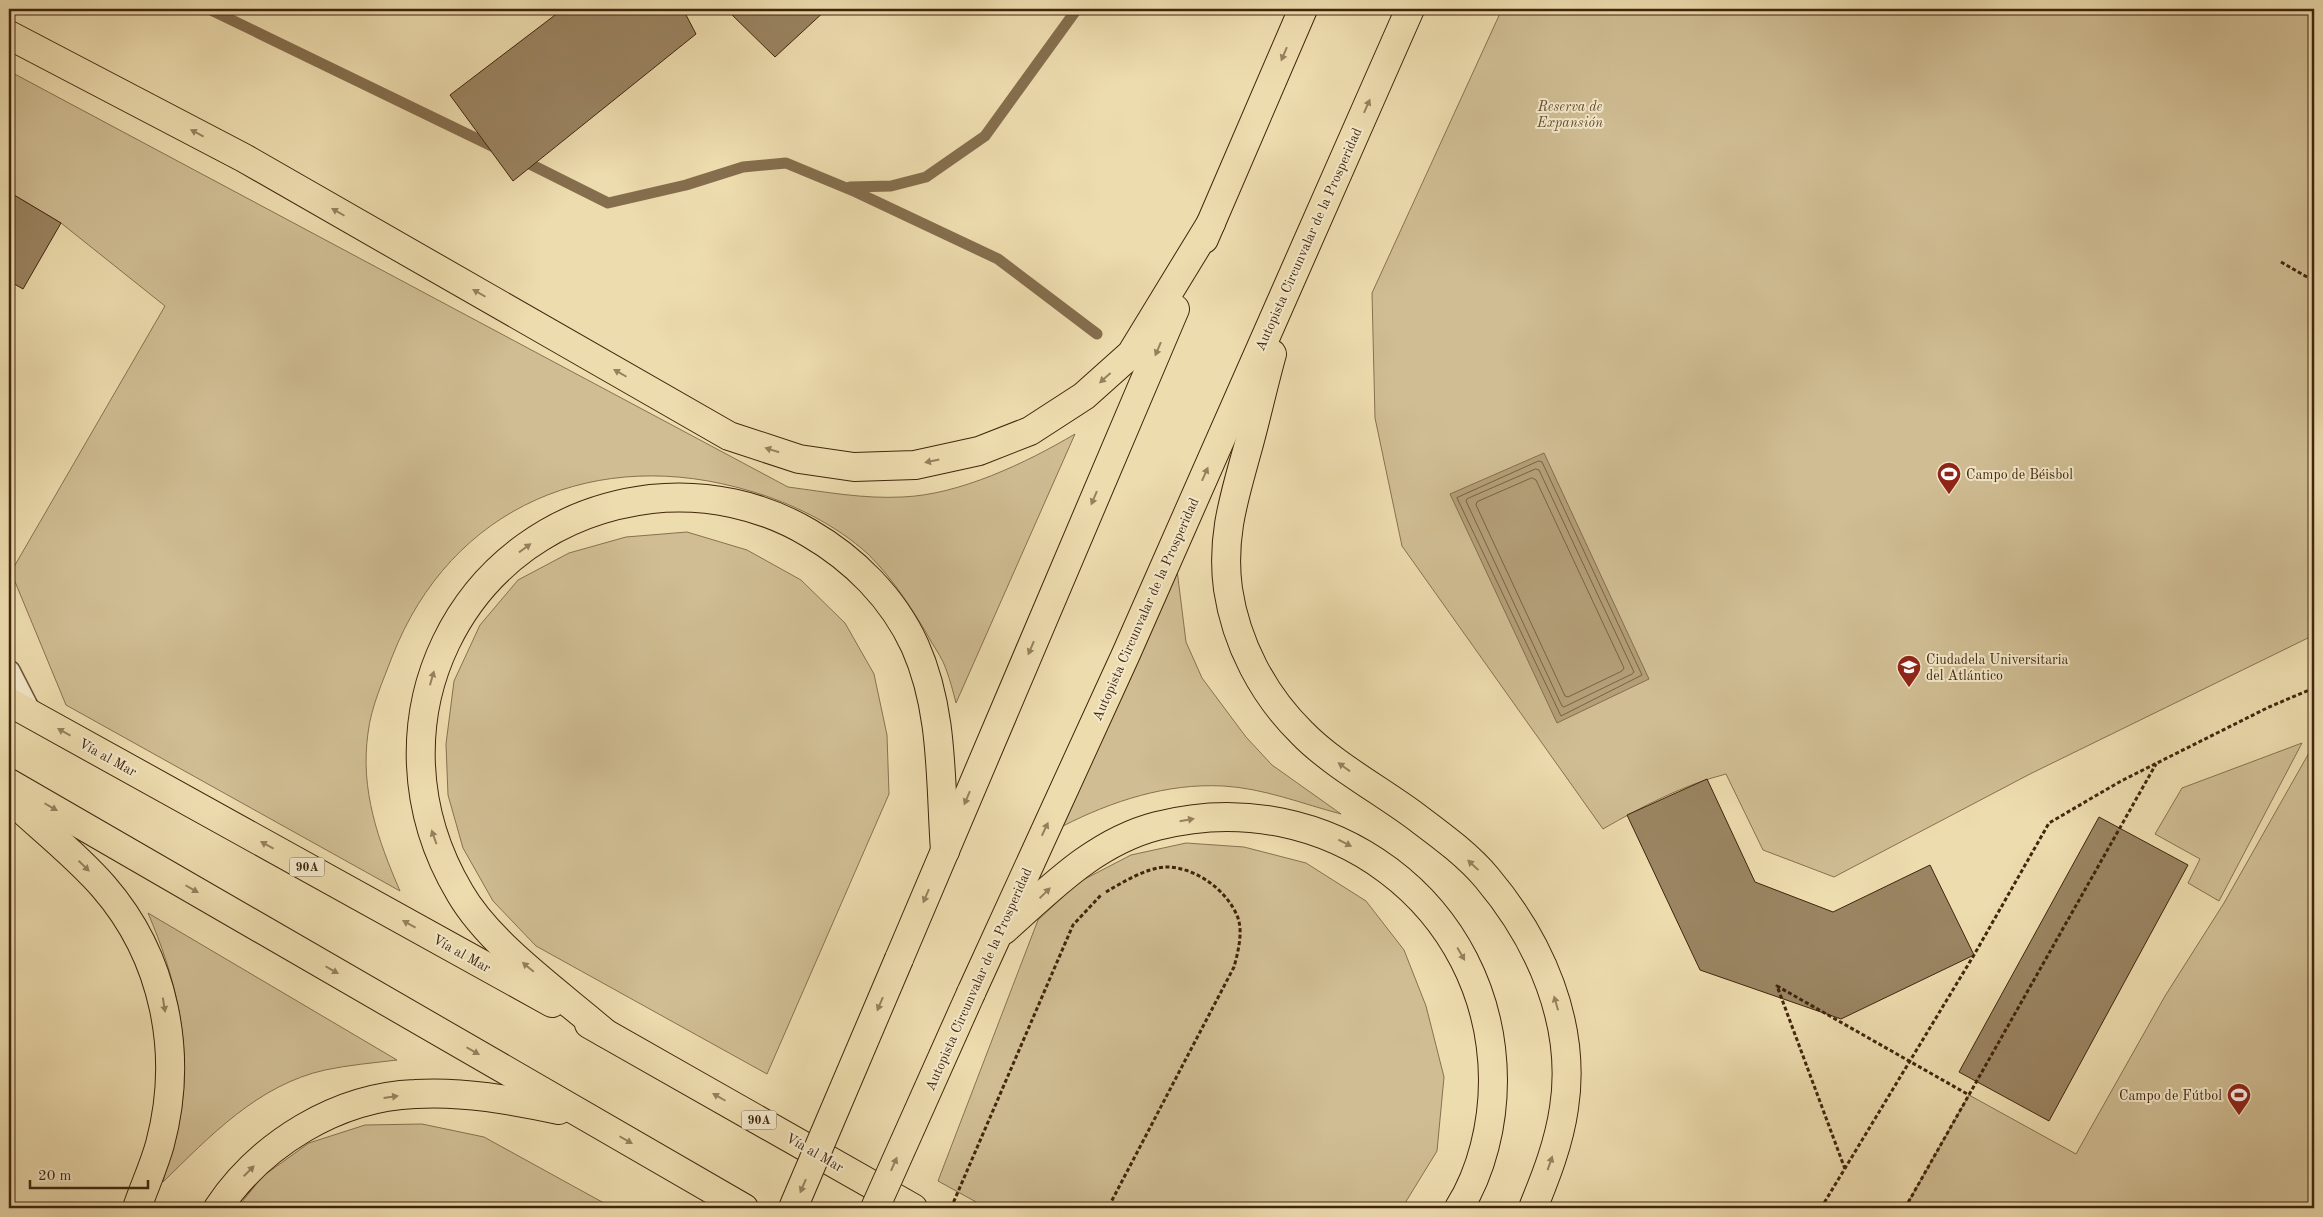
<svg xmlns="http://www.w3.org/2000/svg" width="2323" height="1217" viewBox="0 0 2323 1217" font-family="'Old Standard TT',serif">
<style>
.green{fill:#d0bd93;stroke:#887150}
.water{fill:#b39e77;stroke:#856e4d}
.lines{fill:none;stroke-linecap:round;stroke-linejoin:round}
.shore{stroke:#7a6242;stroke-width:1}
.stream{stroke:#856e4d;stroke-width:11}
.building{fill:#9a8461;stroke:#41250d}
.service-casing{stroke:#6c5335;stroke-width:25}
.trunk-casing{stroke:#41250d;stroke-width:30}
.path{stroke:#41250d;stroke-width:3;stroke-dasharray:4 2.5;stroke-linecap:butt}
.service{stroke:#f3e8ca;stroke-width:22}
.trunk{stroke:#eddcae;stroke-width:28}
.trunk-bridge-casing{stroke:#41250d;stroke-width:30;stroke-linecap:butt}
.trunk-bridge{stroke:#eddcae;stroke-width:28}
.oneway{fill:#97805e}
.labels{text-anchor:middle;stroke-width:4;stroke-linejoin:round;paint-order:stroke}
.shield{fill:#f3e8ca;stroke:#766046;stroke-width:1}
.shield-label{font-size:12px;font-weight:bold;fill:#41250d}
.park-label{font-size:14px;font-style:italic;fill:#654b2e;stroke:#f3e8ca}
.street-label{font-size:14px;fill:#41250d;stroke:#f3e8ca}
.poi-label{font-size:14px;fill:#41250d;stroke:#f3e8ca;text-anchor:start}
</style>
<rect width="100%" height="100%" fill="#eddcae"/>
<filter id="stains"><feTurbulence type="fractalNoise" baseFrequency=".004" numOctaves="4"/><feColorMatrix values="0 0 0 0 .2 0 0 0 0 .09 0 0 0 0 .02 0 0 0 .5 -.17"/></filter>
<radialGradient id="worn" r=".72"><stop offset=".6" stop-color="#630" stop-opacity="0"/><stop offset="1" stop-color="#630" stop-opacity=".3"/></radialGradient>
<g class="green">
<path d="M1502,9H2314V638L2312,636L2030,774L1834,877L1763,850L1726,774C1683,785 1641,807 1603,829L1402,546L1375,418L1372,293Z"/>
<path d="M9,71L788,487C826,492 864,499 902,497C959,495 1026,463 1075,434L956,703C953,691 950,680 946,669C943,660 937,651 932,643C914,611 894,580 868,554C836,525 792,503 750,491C598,445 451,505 392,657C383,681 371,707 368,733C360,790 378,840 400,891L66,705L11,572L165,306L61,223L9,192Z"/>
<polygon points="687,532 747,550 801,580 845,623 874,674 887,735 889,794 767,1074 536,946 493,901 463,848 448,795 446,744 454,681 480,625 518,580 569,553 626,537"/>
<path d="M1177,570L1186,642L1202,678L1246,737L1272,765L1341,814C1303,804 1263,788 1223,786C1167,783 1112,801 1063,826Z"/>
<polygon points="2302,743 2219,901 2188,883 2200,859 2155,834 2182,788"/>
<polygon points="2314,744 2314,1208 1905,1208 1969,1095 2076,1154 2165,996 2224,903"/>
<polygon points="1186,843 1244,847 1306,863 1366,901 1404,950 1426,1006 1444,1077 1437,1151 1402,1208 987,1208 938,1181 1038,920 1079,882 1131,855"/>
<path d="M148,913L397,1060C373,1063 348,1065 325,1070C258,1085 210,1136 163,1182C169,1158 177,1135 181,1111C192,1042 175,976 148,913Z"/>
<polygon points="422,1124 484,1137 613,1208 237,1208 263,1176 309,1143 365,1125"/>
</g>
<polygon class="water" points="1544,453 1649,679 1557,723 1450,494"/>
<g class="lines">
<g class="shore">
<polygon points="1539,461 1542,462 1642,675 1561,716 1457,498"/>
<polygon points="1536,469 1539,470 1634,672 1632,674 1564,707 1562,706 1466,501 1467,499"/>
<polygon points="1532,478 1536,480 1624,668 1622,671 1568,697 1565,696 1476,505 1477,502"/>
</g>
<g class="stream">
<polyline points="209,9 496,148"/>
<polyline points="520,159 608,203 686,185 743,167 786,163 856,192 998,259 1097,334"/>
<polyline points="850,187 891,186 926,177 985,136 1077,9"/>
</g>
</g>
<g class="building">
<polygon points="563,9 690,9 685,13 696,34 513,181 450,95"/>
<polygon points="726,9 827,9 775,57"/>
<polygon points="9,192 61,223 23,289 9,281"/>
<polygon points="1707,779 1755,882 1833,912 1930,865 1974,955 1841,1019 1700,970 1627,815"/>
<polygon points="2099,817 2188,865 2049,1121 1959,1072"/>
</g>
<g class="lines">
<defs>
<polyline id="service" points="9,672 30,713"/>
<g id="trunk">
<polyline points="9,35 244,158 729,436 799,459 854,467 915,465 979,451 1030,431 1084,396 1131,354 1211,223"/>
<polyline points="1204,239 1303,9"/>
<path d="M1272,354C1263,386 1256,419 1247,451C1234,498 1221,538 1228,589C1236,643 1263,695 1302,733C1332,764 1380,790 1415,816C1439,834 1467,854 1487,878C1540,941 1577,1024 1564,1108C1559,1143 1546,1176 1533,1208"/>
<polyline points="9,702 552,1003"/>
<polyline points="9,783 744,1208"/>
<path d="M9,798C40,827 75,854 103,886C165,957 184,1054 160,1144C154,1166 144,1187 137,1208"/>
<path d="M1004,930C1051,888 1095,842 1157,826C1327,782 1492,904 1493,1080C1493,1124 1482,1171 1459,1208"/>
<polyline points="899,959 1175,309"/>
<polyline points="971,993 1126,654 1410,9"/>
<polyline points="589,1024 913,1208"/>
<path d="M605,1033C559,993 490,945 460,893C361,727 458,522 651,499C706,493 762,505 809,533C854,559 893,598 915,646C944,711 940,782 945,851"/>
<path d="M218,1208C261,1144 337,1097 415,1094C463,1091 512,1100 559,1110"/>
</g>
</defs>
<use href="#service" class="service-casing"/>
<use href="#trunk" class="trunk-casing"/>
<g class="path">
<polyline points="2281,262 2314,281"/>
<path d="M1106,892C1123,882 1146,868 1166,867C1196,867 1228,891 1238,918C1243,933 1238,952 1234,967L1108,1208"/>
<polyline points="1845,1169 1777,986 1969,1095"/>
<polyline points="951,1208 1073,925 1101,895"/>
<polyline points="1821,1208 1974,955 2049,823 2121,781 2269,707 2314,688"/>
<polyline points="1905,1208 2156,764"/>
</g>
<use href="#service" class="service"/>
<use href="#trunk" class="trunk"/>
<defs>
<g id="trunk-bridge">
<polyline points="793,1208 899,959"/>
<polyline points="875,1208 971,993"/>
</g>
</defs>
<use href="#trunk-bridge" class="trunk-bridge-casing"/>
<use href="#trunk-bridge" class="trunk-bridge"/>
</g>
<defs><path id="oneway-solid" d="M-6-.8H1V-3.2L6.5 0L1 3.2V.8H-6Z" transform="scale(1.25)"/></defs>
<g class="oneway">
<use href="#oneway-solid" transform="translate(1284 54) rotate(113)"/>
<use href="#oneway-solid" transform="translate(1367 106) rotate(-66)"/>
<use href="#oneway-solid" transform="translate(197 133) rotate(-152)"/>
<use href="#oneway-solid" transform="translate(338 212) rotate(-150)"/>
<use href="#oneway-solid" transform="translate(479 293) rotate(-150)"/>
<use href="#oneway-solid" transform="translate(1158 349) rotate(113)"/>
<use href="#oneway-solid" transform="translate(620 373) rotate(-150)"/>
<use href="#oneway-solid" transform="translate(1105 378) rotate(138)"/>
<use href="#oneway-solid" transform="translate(772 450) rotate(-162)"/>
<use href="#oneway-solid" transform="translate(932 461) rotate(168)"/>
<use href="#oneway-solid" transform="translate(1205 474) rotate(-66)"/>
<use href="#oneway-solid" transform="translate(1094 498) rotate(113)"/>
<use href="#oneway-solid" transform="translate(525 548) rotate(-36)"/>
<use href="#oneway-solid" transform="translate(1031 648) rotate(113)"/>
<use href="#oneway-solid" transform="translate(432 678) rotate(-74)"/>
<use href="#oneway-solid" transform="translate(64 732) rotate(-151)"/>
<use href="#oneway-solid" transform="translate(1344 767) rotate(-144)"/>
<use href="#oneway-solid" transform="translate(967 798) rotate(113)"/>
<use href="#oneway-solid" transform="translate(51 807) rotate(30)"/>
<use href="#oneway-solid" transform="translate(1187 820) rotate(-10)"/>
<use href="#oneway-solid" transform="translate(1045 829) rotate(-65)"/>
<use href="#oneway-solid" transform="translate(434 837) rotate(-110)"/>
<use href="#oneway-solid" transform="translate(1345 843) rotate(27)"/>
<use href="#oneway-solid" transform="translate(267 845) rotate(-151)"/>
<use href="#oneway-solid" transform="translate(1473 865) rotate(-137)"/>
<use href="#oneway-solid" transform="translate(84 866) rotate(44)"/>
<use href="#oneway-solid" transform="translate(192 889) rotate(30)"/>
<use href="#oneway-solid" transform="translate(1045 893) rotate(-44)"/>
<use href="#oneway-solid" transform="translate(926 896) rotate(113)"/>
<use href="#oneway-solid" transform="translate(409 924) rotate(-151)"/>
<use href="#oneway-solid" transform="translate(1461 954) rotate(60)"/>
<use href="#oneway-solid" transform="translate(528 967) rotate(-140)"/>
<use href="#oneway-solid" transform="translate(332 970) rotate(30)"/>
<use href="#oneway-solid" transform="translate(1556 1003) rotate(-106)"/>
<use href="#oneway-solid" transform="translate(880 1004) rotate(113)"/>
<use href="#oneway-solid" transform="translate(164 1005) rotate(81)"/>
<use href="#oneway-solid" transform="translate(473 1051) rotate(30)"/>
<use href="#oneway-solid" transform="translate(391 1097) rotate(-8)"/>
<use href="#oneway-solid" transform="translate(719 1097) rotate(-150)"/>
<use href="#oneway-solid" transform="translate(626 1140) rotate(30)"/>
<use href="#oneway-solid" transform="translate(1550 1163) rotate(-71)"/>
<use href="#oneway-solid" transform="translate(894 1164) rotate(-66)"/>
<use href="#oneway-solid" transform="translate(249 1171) rotate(-45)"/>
<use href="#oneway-solid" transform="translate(803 1186) rotate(113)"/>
</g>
<defs>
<symbol id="stadium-pin" viewBox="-11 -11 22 30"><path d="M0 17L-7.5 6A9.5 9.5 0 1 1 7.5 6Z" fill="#8f2418" stroke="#f3e8ca"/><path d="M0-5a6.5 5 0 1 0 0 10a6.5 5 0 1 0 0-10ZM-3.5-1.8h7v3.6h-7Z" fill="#fff"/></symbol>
<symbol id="university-pin" viewBox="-11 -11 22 30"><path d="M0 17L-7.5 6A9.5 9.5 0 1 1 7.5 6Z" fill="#8f2418" stroke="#f3e8ca"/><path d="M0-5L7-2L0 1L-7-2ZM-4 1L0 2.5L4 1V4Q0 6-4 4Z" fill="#fff"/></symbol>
</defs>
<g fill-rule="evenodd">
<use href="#stadium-pin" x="1935" y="460" width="28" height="38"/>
<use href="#university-pin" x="1895" y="653" width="28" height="38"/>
<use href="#stadium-pin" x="2225" y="1081" width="28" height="38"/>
</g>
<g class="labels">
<g class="shield">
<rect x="289.5" y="857.5" width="35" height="19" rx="4"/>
<rect x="741.5" y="1110.5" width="35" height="19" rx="4"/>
</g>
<g class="shield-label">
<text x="307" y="871">90A</text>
<text x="759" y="1124">90A</text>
</g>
<g class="park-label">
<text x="1570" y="111">Reserva de<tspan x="1570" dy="16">Expansión</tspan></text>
</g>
<g class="street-label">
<text transform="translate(1308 239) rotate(-66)" y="5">Autopista Circunvalar de la Prosperidad</text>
<text transform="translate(1145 609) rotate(-66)" y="5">Autopista Circunvalar de la Prosperidad</text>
<text transform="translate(108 757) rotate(29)" y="5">Vía al Mar</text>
<text transform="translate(462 953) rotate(29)" y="5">Vía al Mar</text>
<text transform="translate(978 979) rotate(-66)" y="5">Autopista Circunvalar de la Prosperidad</text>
<text transform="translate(815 1152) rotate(30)" y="5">Vía al Mar</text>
</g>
<g class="poi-label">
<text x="1966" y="479">Campo de Béisbol</text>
<text x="1926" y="664">Ciudadela Universitaria<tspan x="1926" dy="16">del Atlántico</tspan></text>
<text x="2222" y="1100" text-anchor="end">Campo de Fútbol</text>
</g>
</g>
<rect width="2323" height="1217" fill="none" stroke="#eddcae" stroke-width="30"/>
<rect x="10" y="10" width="2303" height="1197" fill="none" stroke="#41250d" stroke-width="2.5"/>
<rect x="15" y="15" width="2293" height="1187" fill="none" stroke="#41250d"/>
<path d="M30 1180v8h118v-8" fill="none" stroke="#41250d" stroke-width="2.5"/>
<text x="38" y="1180" font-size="15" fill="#41250d" stroke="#f3e8ca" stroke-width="4" paint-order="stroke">20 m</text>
<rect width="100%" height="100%" filter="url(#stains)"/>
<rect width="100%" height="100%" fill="url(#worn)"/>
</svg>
